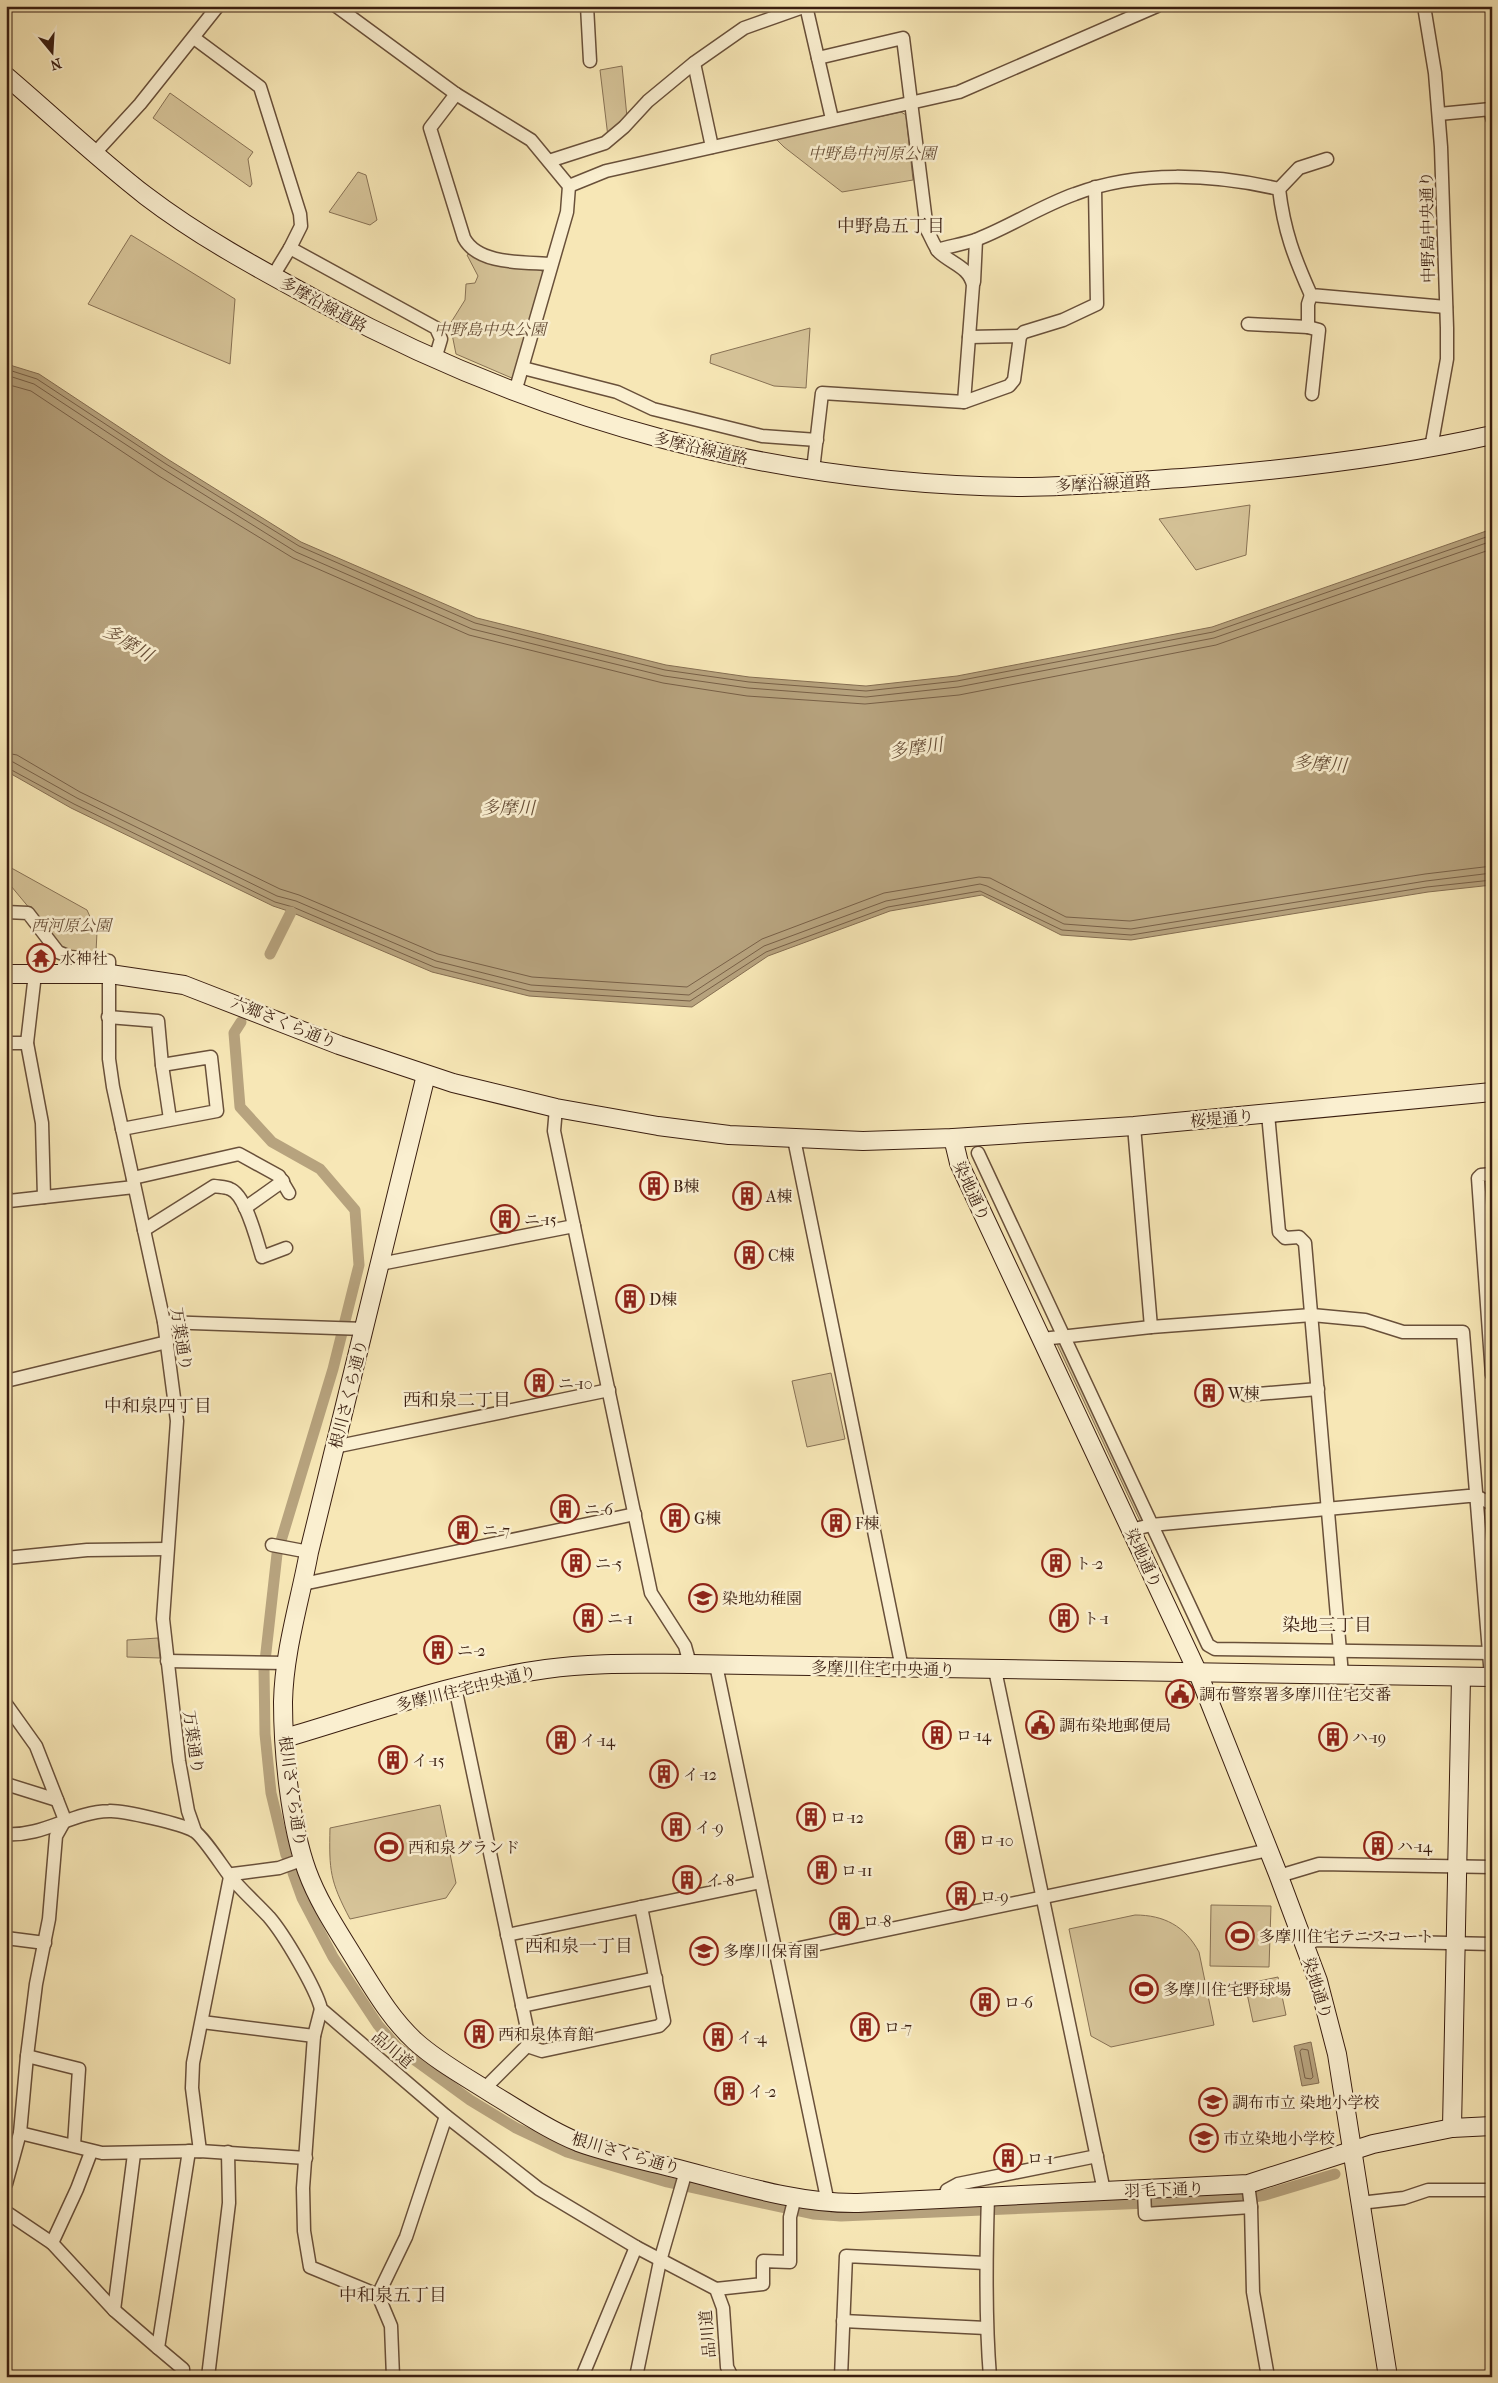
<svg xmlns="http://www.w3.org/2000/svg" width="1498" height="2383" viewBox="0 0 1498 2383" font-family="'IM FELL French Canon','Noto Serif JP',serif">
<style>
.green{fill:#d7c59a;stroke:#887255}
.water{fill:#b7a37e;stroke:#856e52}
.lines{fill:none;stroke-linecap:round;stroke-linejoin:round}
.shore{stroke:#786047;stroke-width:1}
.canal{stroke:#b7a37e;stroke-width:11}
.street-casing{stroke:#69503a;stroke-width:15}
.secondary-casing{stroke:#3a1e10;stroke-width:20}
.street{stroke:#faefd0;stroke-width:12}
.secondary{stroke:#faefd0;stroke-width:18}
.labels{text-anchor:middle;stroke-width:5;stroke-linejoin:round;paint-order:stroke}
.park-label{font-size:16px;font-style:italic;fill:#695039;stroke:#faefd0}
.street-label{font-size:16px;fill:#3a1e10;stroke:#faefd0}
.poi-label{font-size:16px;fill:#3a1e10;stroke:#faefd0;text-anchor:start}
.neighbourhood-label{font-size:18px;fill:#3a1e10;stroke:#faefd0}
.water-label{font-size:18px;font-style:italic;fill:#664d36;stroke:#faefd0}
</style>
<rect width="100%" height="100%" fill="#f7e7b6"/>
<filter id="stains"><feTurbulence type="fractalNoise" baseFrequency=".004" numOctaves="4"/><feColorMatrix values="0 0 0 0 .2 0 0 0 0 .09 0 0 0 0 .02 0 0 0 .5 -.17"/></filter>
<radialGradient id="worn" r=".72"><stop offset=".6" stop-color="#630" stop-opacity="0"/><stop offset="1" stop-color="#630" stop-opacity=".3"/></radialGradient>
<g class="green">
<polygon points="622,66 627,117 608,137 600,70"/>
<polygon points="170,93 253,152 248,159 252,184 250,187 153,118"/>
<polygon points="901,112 906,115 913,180 842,192 784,147 776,139"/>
<polygon points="358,172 366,175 377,220 370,225 329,212"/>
<polygon points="131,235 235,299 230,364 88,304"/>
<polygon points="469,254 491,263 540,270 543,272 514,379 456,354 450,324 465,300 466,284 475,283 478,276 467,255"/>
<polygon points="810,328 806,388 774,386 710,363 711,355"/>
<polygon points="1250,505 1246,555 1196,570 1159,519"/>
<polygon points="6,865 87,910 97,932 96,952 68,952 60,945 6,880"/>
<polygon points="1059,1340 1145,1520 1141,1523 1057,1344 1056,1341"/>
<polygon points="831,1373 845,1439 807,1447 792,1381"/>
<polygon points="158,1638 160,1658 127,1657 127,1640"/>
<path d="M440,1805L456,1883L446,1898L350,1919C330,1881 329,1871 330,1828Z"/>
<polygon points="1211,1905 1271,1906 1269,1967 1210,1966"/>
<path d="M1135,1915C1164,1915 1185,1926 1199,1952L1214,2025L1111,2047L1091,2036L1069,1929Z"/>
<polygon points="1278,1977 1286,2015 1253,2022 1245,1984"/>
</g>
<g class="water">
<polygon points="6,361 13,366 39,374 169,460 301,542 477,618 666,665 749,677 866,686 957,676 1212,627 1492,529 1492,885 1428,892 1131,940 1061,935 982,895 890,911 768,956 692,1007 529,996 432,972 291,912 273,906 71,808 6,771"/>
<polygon points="1311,2042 1319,2083 1302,2086 1294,2046"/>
</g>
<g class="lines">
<g class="shore">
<polyline points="6,367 12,371 37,379 166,464 299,546 475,623 665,670 749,682 866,691 957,681 1213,632 1492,535"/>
<polyline points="6,375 34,384 163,469 296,552 472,629 664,676 748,688 866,697 958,687 1214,638 1492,541"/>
<polyline points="6,384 31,391 159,476 293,558 469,635 663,683 747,696 865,704 959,695 1216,645 1492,549"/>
<polyline points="6,753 17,755 80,792 280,889 299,895 438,954 532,977 687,987 762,939 884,893 979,877 990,878 1066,917 1130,921 1425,874 1492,866"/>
<polyline points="6,760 13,762 77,798 277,896 296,901 436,961 531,985 689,995 764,946 886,901 980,884 987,886 1064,924 1131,929 1426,881 1492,873"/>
<polyline points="6,767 74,804 275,902 293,907 434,967 530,991 690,1001 766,952 888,907 980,891 1062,930 1131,935 1427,887 1492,880"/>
<polygon points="1302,2049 1308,2050 1313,2077 1311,2079 1305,2078 1300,2052"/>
</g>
<g class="canal">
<polyline points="270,954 291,912"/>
<polyline points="241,1022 234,1033 240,1107 272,1142 320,1169 355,1210 359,1265 333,1369 277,1554 264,1670 265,1734 271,1793 286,1855"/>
<polyline points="293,1873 302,1898 333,1957 378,2025 397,2047 470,2100 516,2128 567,2152 667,2182 813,2214 841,2216 1244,2199 1265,2195 1335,2174"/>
</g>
<defs>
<g id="street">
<polyline points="336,6 456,94 531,140 569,186 567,212 515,392"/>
<polyline points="587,6 590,61"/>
<polyline points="806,6 832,119"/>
<polyline points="1424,6 1435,73 1441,147 1447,328 1447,359 1431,448"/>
<polyline points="194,38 260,87 300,214 301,226 290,248 436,328 441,339 435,359"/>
<path d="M818,58L903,38L927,230C931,237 934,246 939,252C952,264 969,267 973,285L964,402"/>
<polyline points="694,63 712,147"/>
<path d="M456,94L430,128L464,238C478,265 524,262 551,264"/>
<polyline points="1439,114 1491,109 1492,118"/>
<polyline points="95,153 140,104 218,6"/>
<polyline points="549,161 605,143 624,127 648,101 694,63 744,28 806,6"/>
<polyline points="569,186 606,171 959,92 1157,6"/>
<polyline points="1279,189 1299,168 1327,159"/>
<path d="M937,250C950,246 965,244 978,239C1011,226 1041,206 1075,194C1138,170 1213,174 1279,189C1284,231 1294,257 1311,295L1446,307"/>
<polyline points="273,276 290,248"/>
<polyline points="974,282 976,240"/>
<polyline points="1248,324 1308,327 1308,304 1311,295"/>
<polyline points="1308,327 1319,330 1312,394"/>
<polyline points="1020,336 1024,332 1063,320 1097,304 1095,187"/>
<polyline points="523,368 617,392 653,409 762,436 817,440"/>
<polyline points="813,470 822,393 964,402 1009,386 1014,380 1020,336 969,337"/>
<polyline points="6,912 28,913 58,952 70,957 109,961 109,1059 113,1087 164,1322 177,1421 163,1619 179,1761 188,1811 195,1831"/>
<polyline points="35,974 27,1043 42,1123 44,1197"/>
<polyline points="108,1017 158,1021 162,1065 211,1057 217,1111 122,1129"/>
<polyline points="6,1043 27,1043"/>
<polyline points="162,1065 170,1119"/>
<polyline points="556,1108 554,1131 651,1593 685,1646 690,1664"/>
<polyline points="1268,1114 1279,1232 1285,1238 1299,1237 1305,1243 1342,1675"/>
<polyline points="1134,1126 1151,1327"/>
<polyline points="794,1139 902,1668"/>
<polyline points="978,1153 1208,1645 1215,1649 1492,1653"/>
<polyline points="1492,1174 1481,1175 1478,1178 1492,1375"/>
<polyline points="133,1178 239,1154 279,1176 289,1193"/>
<polyline points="6,1196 9,1201 134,1187"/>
<polyline points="245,1208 283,1181"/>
<path d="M144,1230L214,1186C219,1187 226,1187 230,1189C246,1195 257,1241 262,1257L286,1248"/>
<polyline points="380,1264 574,1226"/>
<polyline points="164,1322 365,1329"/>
<polyline points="1042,1339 1151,1327 1312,1315 1365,1320 1403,1332 1463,1332 1491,1677"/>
<polyline points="6,1381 167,1342"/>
<polyline points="1246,1395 1318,1389"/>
<polyline points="334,1447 609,1390"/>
<polyline points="1131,1530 1151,1525 1468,1496 1476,1496 1492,1504"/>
<polyline points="272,1545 309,1552"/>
<polyline points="6,1558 87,1550 167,1549"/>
<polyline points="303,1584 635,1514"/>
<polyline points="167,1661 287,1663"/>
<polyline points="716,1665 828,2203"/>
<polyline points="995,1670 1104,2191"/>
<polyline points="455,1687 529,2038 527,2046 485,2088"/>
<polyline points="6,1704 36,1746 65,1820 56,1836 49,1919 36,1984 27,2056 20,2133 6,2184"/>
<polyline points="6,1784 57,1800"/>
<path d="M6,1834C43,1837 72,1812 109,1811C122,1810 182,1824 194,1831C202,1835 222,1866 229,1875C241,1890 256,1903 269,1917C283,1933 316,1988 321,2009L446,2116L539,2189L636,2247L716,2289L723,2308L727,2367L732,2377"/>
<polyline points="1279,1876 1319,1864 1492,1867"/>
<polyline points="507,1935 761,1882"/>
<polyline points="6,1938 45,1943"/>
<polyline points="1305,1945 1316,1940 1492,1944"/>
<polyline points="776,1953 1269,1850"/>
<polyline points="522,2006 656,1978"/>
<polyline points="321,2009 314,2036 303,2188 304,2231 310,2267 378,2295"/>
<polyline points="202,2022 314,2036"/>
<polyline points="527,2046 542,2051 659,2026 664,2021 641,1907"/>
<polyline points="27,2056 79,2069 74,2145"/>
<polyline points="20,2133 102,2153 200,2151 306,2158"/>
<polyline points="200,2151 192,2088 193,2063 230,1877 233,1874 279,1868 304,1859"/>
<polyline points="91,2152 77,2189 52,2243 114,2310 158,2348"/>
<polyline points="1144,2190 1145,2214 1251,2207 1248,2184"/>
<path d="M988,2197C986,2257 985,2316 990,2377"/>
<polyline points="944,2198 947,2190 958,2184 1097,2156"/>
<polyline points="1360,2203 1404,2198 1428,2190 1492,2190"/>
<polyline points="1251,2207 1253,2292 1268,2377"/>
<polyline points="6,2212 52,2243"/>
<polyline points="716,2289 763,2284 763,2261 790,2262 790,2217 795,2197"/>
<polyline points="114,2310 134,2154"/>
<polyline points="843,2321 986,2328"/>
<polyline points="183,2377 183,2369 158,2348 189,2151"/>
<polyline points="208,2377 229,2203 228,2152"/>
<polyline points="393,2377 391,2326 378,2295 406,2237 446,2116"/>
<polyline points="582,2377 636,2247"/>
<polyline points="636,2377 660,2261 686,2171"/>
<polyline points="841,2377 846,2256 985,2263"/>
</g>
<g id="secondary">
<path d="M6,76C53,116 98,159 146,196C201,238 263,271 324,304C540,421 776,485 1022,487C1076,487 1129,481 1182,478C1286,470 1390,458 1492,435"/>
<polyline points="6,974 110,974 184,985 339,1045 453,1083 556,1108 658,1126 729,1135 863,1141 953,1138 1134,1126 1492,1092"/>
<path d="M426,1075L309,1552C300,1601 284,1651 283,1702C283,1752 290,1824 307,1871C319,1904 340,1934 358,1964C375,1991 391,2019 415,2041C438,2062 468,2078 494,2095C521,2111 548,2130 578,2142C608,2153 639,2159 670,2167C731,2182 795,2204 858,2203L1248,2184L1373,2144L1452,2128L1492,2126"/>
<polyline points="953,1138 959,1163 1198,1673 1278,1874 1318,1981 1337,2054 1388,2377"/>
<path d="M285,1738C370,1713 457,1681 546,1669C593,1662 642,1664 690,1664L1492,1677"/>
<polyline points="1452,2128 1461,1677"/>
</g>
</defs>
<use href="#street" class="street-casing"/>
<use href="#secondary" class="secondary-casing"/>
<use href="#street" class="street"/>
<use href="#secondary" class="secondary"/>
</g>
<defs>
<symbol id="temple-ring" viewBox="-11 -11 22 22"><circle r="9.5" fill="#faefd0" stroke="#8f2418" stroke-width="1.5"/><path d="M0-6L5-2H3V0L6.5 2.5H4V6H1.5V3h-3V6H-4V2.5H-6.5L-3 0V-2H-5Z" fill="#8f2418"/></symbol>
<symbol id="building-ring" viewBox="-11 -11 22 22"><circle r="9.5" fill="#faefd0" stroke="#8f2418" stroke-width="1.5"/><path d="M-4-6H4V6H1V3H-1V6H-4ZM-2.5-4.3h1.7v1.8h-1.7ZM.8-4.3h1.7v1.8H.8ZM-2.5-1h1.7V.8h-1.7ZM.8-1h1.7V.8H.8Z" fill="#8f2418"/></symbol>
<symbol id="school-ring" viewBox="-11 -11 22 22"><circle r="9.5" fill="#faefd0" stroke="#8f2418" stroke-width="1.5"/><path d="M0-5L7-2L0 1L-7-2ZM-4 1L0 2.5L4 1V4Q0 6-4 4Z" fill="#8f2418"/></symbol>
<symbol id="civic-ring" viewBox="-11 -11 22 22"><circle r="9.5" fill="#faefd0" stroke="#8f2418" stroke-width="1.5"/><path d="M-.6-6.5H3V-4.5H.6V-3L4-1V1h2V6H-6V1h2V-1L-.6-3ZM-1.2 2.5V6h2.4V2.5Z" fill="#8f2418"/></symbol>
<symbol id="stadium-ring" viewBox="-11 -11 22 22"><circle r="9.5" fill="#faefd0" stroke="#8f2418" stroke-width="1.5"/><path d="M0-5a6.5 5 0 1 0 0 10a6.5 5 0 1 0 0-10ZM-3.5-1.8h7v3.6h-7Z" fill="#8f2418"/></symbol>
</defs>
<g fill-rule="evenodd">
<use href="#temple-ring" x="25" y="942" width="32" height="32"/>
<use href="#building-ring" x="638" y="1170" width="32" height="32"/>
<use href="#building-ring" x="731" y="1180" width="32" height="32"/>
<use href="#building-ring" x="489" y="1203" width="32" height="32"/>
<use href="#building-ring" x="733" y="1239" width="32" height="32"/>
<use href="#building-ring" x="614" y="1283" width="32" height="32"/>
<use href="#building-ring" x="523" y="1367" width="32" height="32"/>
<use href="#building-ring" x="1193" y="1377" width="32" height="32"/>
<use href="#building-ring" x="549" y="1493" width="32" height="32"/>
<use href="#building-ring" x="659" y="1502" width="32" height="32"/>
<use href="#building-ring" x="820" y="1507" width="32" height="32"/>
<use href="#building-ring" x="447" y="1514" width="32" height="32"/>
<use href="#building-ring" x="560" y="1547" width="32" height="32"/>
<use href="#building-ring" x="1040" y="1547" width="32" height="32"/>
<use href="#school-ring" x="687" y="1582" width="32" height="32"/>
<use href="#building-ring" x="572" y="1602" width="32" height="32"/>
<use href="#building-ring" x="1048" y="1602" width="32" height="32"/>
<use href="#building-ring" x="422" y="1634" width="32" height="32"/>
<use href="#civic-ring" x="1164" y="1678" width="32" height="32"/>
<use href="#civic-ring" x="1024" y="1709" width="32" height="32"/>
<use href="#building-ring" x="921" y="1719" width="32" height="32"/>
<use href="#building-ring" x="1317" y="1721" width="32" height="32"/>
<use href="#building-ring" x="545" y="1724" width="32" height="32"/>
<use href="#building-ring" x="377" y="1744" width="32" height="32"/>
<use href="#building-ring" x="648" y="1758" width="32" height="32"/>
<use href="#building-ring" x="795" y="1801" width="32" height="32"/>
<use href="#building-ring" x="660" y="1811" width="32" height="32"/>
<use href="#building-ring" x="944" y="1824" width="32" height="32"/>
<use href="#building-ring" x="1362" y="1830" width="32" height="32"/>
<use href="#stadium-ring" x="373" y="1831" width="32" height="32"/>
<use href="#building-ring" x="806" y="1854" width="32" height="32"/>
<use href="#building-ring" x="671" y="1864" width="32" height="32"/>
<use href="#building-ring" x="945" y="1880" width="32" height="32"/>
<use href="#building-ring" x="828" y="1905" width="32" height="32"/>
<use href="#stadium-ring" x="1224" y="1920" width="32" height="32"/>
<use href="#school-ring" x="688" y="1935" width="32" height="32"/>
<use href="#stadium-ring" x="1128" y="1973" width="32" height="32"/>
<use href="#building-ring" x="969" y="1986" width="32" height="32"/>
<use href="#building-ring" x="849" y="2011" width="32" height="32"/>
<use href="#building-ring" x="463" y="2018" width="32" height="32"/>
<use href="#building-ring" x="702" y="2021" width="32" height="32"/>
<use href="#building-ring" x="713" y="2075" width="32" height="32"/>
<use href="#school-ring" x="1197" y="2086" width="32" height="32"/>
<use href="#school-ring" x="1188" y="2122" width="32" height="32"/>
<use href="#building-ring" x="992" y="2142" width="32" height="32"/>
</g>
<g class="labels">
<g class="park-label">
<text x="872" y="159">中野島中河原公園</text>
<text x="490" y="335">中野島中央公園</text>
<text x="71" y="931">西河原公園</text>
</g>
<g class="street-label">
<text transform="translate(1427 227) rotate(-91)" y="6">中野島中央通り</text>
<text transform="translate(324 304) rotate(29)" y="6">多摩沿線道路</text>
<text transform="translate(701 448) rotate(13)" y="6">多摩沿線道路</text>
<text transform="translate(1103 483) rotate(-3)" y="6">多摩沿線道路</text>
<text transform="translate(284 1022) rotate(22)" y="6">六郷さくら通り</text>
<text transform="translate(1222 1118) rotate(-5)" y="6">桜堤通り</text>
<text transform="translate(972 1191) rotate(65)" y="6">染地通り</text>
<text transform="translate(182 1339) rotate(81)" y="6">万葉通り</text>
<text transform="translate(348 1394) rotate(-76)" y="6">根川さくら通り</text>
<text transform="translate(1144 1558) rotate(65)" y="6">染地通り</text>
<text transform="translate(883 1668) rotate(1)" y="6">多摩川住宅中央通り</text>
<text transform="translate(466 1688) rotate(-14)" y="6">多摩川住宅中央通り</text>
<text transform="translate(194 1742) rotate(82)" y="6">万葉通り</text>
<text transform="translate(293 1791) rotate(82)" y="6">根川さくら通り</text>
<text transform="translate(1318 1988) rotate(73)" y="6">染地通り</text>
<text transform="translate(393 2049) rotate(40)" y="6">品川道</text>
<text transform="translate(626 2153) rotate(16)" y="6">根川さくら通り</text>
<text transform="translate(1164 2189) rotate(-2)" y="6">羽毛下通り</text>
<text transform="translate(707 2334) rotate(-95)" y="6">品川道</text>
</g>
<g class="poi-label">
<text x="60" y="964">水神社</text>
<text x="673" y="1192">B棟</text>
<text x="766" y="1202">A棟</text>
<text x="524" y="1225">ニ-15</text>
<text x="768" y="1261">C棟</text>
<text x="649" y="1305">D棟</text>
<text x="558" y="1389">ニ-10</text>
<text x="1228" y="1399">W棟</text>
<text x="584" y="1515">ニ-6</text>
<text x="694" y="1524">G棟</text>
<text x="855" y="1529">F棟</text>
<text x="482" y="1536">ニ-7</text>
<text x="595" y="1569">ニ-5</text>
<text x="1075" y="1569">ト-2</text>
<text x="722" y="1604">染地幼稚園</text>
<text x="607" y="1624">ニ-1</text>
<text x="1083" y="1624">ト-1</text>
<text x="457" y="1656">ニ-2</text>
<text x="1199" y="1700">調布警察署多摩川住宅交番</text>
<text x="1059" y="1731">調布染地郵便局</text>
<text x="956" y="1741">ロ-14</text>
<text x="1352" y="1743">ハ-19</text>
<text x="580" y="1746">イ-14</text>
<text x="412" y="1766">イ-15</text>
<text x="683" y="1780">イ-12</text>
<text x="830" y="1823">ロ-12</text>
<text x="695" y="1833">イ-9</text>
<text x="979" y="1846">ロ-10</text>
<text x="1397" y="1852">ハ-14</text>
<text x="408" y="1853">西和泉グランド</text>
<text x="841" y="1876">ロ-11</text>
<text x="706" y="1886">イ-8</text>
<text x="980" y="1902">ロ-9</text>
<text x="863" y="1927">ロ-8</text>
<text x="1259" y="1942">多摩川住宅テニスコート</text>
<text x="723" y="1957">多摩川保育園</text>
<text x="1163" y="1995">多摩川住宅野球場</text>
<text x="1004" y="2008">ロ-6</text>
<text x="884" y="2033">ロ-7</text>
<text x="498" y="2040">西和泉体育館</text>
<text x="737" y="2043">イ-4</text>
<text x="748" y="2097">イ-2</text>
<text x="1232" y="2108">調布市立 染地小学校</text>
<text x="1223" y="2144">市立染地小学校</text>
<text x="1027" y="2164">ロ-1</text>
</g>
<g class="neighbourhood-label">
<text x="891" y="232">中野島五丁目</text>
<text x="457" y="1406">西和泉二丁目</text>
<text x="158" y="1412">中和泉四丁目</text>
<text x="1327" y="1631">染地三丁目</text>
<text x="579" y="1952">西和泉一丁目</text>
<text x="393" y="2301">中和泉五丁目</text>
</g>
<g class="water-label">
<text transform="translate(128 643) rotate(31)" y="6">多摩川</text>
<text transform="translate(916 748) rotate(-8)" y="6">多摩川</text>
<text transform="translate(1320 764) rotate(4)" y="6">多摩川</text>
<text x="508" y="814">多摩川</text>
</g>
</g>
<rect width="1498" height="2383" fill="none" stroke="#f7e7b6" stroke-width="25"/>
<rect x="8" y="8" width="1483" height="2368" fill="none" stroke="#3a1e10" stroke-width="2.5"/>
<rect x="12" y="12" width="1473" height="2358" fill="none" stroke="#3a1e10"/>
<g transform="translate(52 52) rotate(162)" stroke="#faefd0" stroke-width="4" paint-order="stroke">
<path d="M0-4L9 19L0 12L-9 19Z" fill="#3a1e10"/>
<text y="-8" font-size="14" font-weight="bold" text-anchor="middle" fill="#3a1e10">N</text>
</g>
<rect width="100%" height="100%" filter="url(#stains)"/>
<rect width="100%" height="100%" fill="url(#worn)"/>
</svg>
